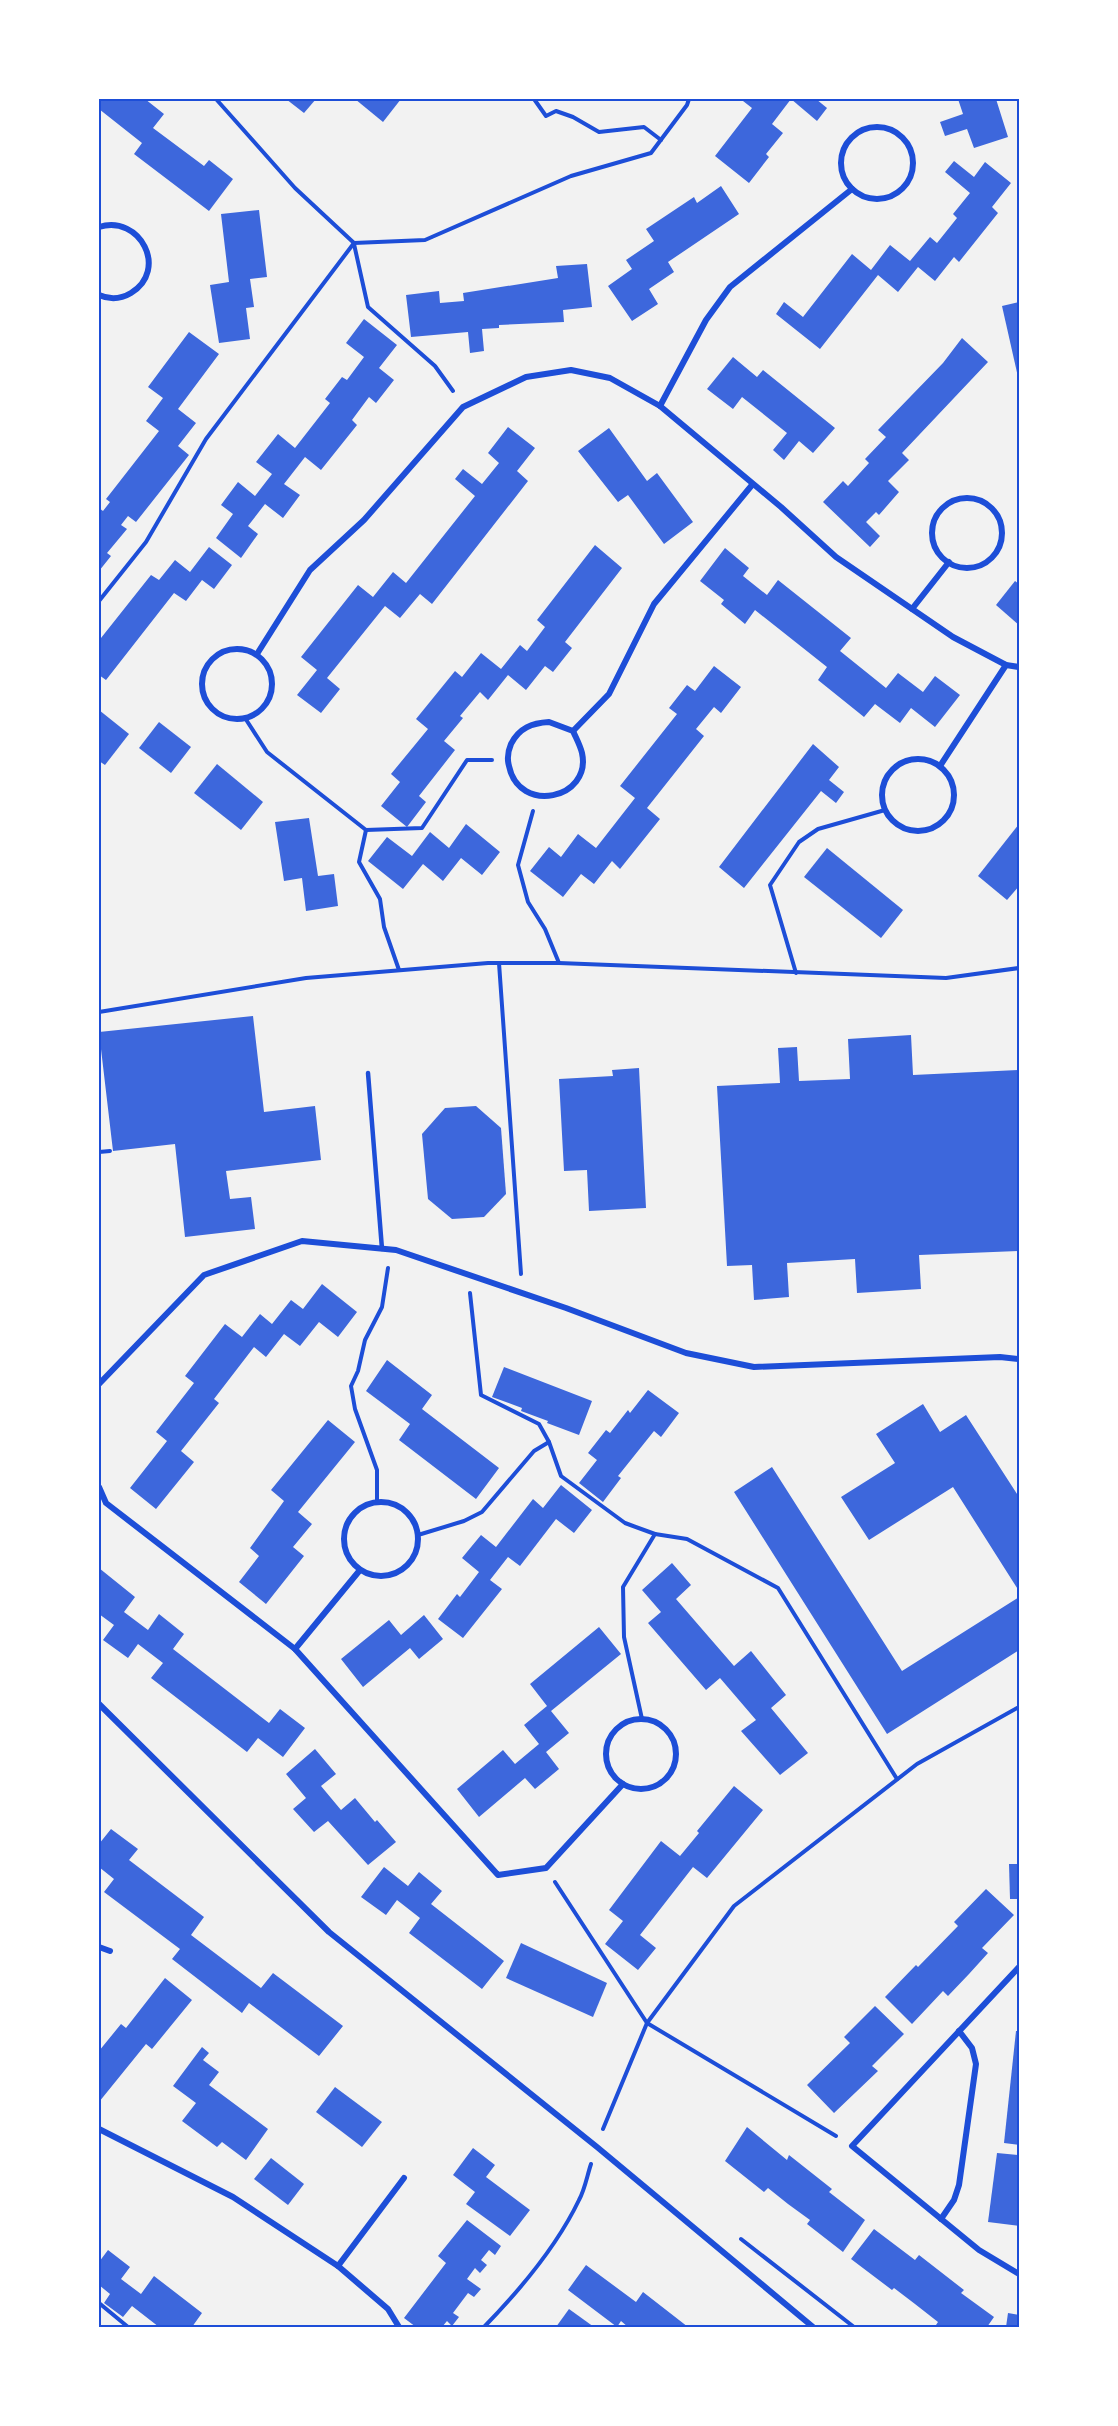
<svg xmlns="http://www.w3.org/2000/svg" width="1118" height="2426" viewBox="0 0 1118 2426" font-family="Montserrat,sans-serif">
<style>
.building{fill:#3d67dc}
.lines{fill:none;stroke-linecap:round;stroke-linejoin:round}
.path{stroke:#1d4ed8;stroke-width:4}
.service{stroke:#1d4ed8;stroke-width:4.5}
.minor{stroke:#1d4ed8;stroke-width:6}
.neatline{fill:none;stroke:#1d4ed8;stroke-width:2}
</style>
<rect width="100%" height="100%" fill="#f2f2f2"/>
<g class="building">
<polygon points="99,99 145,99 164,114 153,128 204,166 209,160 233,179 209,211 134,154 142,143 99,109"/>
<polygon points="286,99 316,99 304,113"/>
<polygon points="355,99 401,99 383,122"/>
<polygon points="744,99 791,99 772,124 783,133 766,154 769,157 749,183 715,156 752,108 743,101"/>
<polygon points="791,99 816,99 827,108 817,121"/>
<polygon points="958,99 996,99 1008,137 974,148 967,129 945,136 940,122 963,114"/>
<polygon points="954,161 974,177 985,162 1011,183 992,207 998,213 959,262 954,257 935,281 918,267 898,292 878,275 820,349 776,314 784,302 803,317 852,254 871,270 890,245 910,261 930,237 937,243 957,218 953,214 970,193 945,172"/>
<polygon points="721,186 739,214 668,262 674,272 649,289 658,304 632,321 608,286 632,269 626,260 654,241 646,229 694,197 697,203"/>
<polygon points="259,210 267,277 250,279 254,307 246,308 250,339 219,343 210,285 229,282 221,214"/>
<polygon points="587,264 592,307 563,310 564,322 499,325 499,328 482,329 484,351 470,353 468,332 411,337 406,295 439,291 440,303 464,301 463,293 558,278 556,266"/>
<polygon points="1019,302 1019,377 1018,377 1002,306"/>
<polygon points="364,319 397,345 379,368 394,380 376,403 369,397 352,420 357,425 321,470 305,457 284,484 300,495 283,518 265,504 248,526 258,534 241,558 216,538 233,514 221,505 238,482 255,496 272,474 256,462 278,434 295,448 330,403 325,399 342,377 347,380 364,357 346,343"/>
<polygon points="189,332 219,354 178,409 196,423 178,446 189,455 136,522 128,516 121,525 127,529 107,553 111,556 99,571 99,508 103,511 110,502 106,499 159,431 146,421 163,398 148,387"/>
<polygon points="962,338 988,362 902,453 909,460 888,481 899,492 879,515 876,512 866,522 880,536 870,547 823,502 843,481 848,486 869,463 865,459 886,437 878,430 943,363"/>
<polygon points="733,357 757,377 763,370 835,428 813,453 799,441 784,460 773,450 787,433 742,397 733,409 707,389"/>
<polygon points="508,427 535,448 517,471 528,481 432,604 420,594 400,618 385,606 327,678 340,689 321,713 297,695 317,670 301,657 358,585 373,597 393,572 406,583 475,496 455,479 463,469 482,484 499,463 488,453"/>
<polygon points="609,428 647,481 657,473 693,522 664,544 628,495 618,502 578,451"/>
<polygon points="595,545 622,568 565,642 572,648 553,672 545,666 526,690 508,675 488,700 480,692 460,716 463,718 444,741 455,750 419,796 426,802 407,827 381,806 400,782 391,774 428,729 416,719 455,671 462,677 481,653 501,669 520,645 527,651 545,627 537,620"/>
<polygon points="209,547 232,565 214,589 202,580 186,601 174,593 106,680 99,675 99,637 101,638 151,575 159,580 175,560 190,572"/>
<polygon points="725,548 749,568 743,576 767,595 778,580 851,638 840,651 886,688 898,673 923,692 935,676 960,695 935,727 911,708 900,723 875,704 864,717 818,680 827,667 755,610 745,624 721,604 724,600 700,581"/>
<polygon points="1015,581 1019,584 1019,625 996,605"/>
<polygon points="714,666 741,687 721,713 714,707 696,729 704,736 647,808 660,819 620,869 612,861 594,884 581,874 563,897 530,871 549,847 561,857 578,834 596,848 635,798 620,786 677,714 669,708 687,685 695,691"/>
<polygon points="99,710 129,734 105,765 99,761"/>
<polygon points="159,722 191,747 171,773 139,748"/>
<polygon points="813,744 839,767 829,780 844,792 836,803 821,791 744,888 719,867"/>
<polygon points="217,764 263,802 241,830 194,793"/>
<polygon points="309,818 318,876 334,874 338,906 306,911 302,878 284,881 275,822"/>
<polygon points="466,824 500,852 482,875 461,858 443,881 423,864 403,889 368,861 387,837 412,856 430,832 449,848"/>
<polygon points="1019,824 1019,886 1007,900 978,876"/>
<polygon points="827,848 903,910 881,938 804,877"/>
<polygon points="253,1016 264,1112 315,1106 321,1160 226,1171 230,1199 251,1197 255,1229 185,1237 175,1144 113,1151 99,1032"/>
<polygon points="911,1035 913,1075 1019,1070 1019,1251 919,1255 921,1289 857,1293 855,1259 787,1263 789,1297 754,1300 752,1265 727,1266 717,1086 780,1083 778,1048 797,1047 799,1081 850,1079 848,1039"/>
<polygon points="639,1068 646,1208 589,1211 587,1170 564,1171 559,1079 613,1076 612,1070"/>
<polygon points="476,1106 501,1128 506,1194 484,1217 452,1219 428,1199 422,1134 445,1108"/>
<polygon points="322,1284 357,1312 338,1337 319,1322 300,1346 284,1334 266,1357 254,1347 214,1399 219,1403 181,1451 194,1462 156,1509 130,1488 167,1441 156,1432 194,1383 185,1376 225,1324 242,1337 260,1314 272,1324 291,1300 303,1309"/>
<polygon points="387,1360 432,1395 422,1409 499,1468 476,1499 399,1440 410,1424 366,1391"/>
<polygon points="504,1367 592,1401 579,1435 547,1423 548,1421 521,1411 522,1408 492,1397"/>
<polygon points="648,1390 679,1413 661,1437 654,1431 618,1476 621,1478 603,1502 579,1483 597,1460 588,1453 606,1430 610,1433 628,1410 630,1413"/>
<polygon points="923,1404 940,1432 966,1415 1019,1497 1019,1591 953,1487 869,1540 841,1497 895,1463 876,1434"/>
<polygon points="328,1420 355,1442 298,1512 312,1524 293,1547 304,1556 266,1604 239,1582 259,1556 250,1548 284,1501 271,1490"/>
<polygon points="772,1467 902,1671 1019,1597 1019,1650 887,1734 734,1492"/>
<polygon points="561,1485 592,1510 574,1533 556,1519 520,1566 508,1557 490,1580 502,1589 463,1638 438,1619 457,1594 460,1597 479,1572 462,1558 481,1535 496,1547 533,1499 543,1508"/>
<polygon points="672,1563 691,1585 676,1599 695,1621 734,1666 751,1651 786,1695 771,1708 808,1753 780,1775 741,1731 756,1720 720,1678 706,1690 648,1623 661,1612 642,1590"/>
<polygon points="99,1568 135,1597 124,1612 148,1630 159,1614 184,1634 173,1649 269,1723 280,1709 305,1728 283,1757 258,1738 247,1752 151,1678 163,1663 138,1644 128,1658 103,1640 114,1625 99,1614"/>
<polygon points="424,1615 443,1639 419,1659 410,1648 363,1687 341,1659 389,1620 401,1635"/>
<polygon points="599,1627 621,1654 551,1711 569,1733 546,1752 559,1769 535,1789 525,1778 479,1817 457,1789 503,1750 515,1764 539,1744 524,1725 547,1706 530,1684"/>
<polygon points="315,1749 336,1774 321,1786 341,1810 355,1798 375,1822 377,1820 396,1842 368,1865 328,1821 314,1832 293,1809 306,1798 286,1774"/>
<polygon points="734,1786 763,1810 707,1878 693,1867 640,1935 656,1948 638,1970 605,1944 623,1921 609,1910 661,1841 680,1856 699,1833 697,1831"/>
<polygon points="111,1829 138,1849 129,1860 204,1917 191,1935 261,1988 273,1973 343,2026 319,2056 249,2003 242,2013 172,1959 180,1949 104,1892 114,1879 99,1867 99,1844"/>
<polygon points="1009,1864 1019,1864 1019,1899 1010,1899"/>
<polygon points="384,1867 408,1886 419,1872 442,1891 431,1904 504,1961 482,1989 409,1933 420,1918 397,1900 386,1915 361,1897"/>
<polygon points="986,1889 1014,1915 982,1948 988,1953 969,1974 948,1996 943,1991 912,2024 885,1997 916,1965 918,1967 958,1926 954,1922"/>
<polygon points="521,1943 607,1983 593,2017 506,1978"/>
<polygon points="165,1978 192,2000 152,2049 146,2044 99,2102 99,2051 121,2024 126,2028"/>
<polygon points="875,2006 904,2034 872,2066 878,2071 834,2113 807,2085 850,2043 844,2037"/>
<polygon points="1016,2031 1019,2031 1019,2145 1004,2143"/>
<polygon points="202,2047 209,2053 203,2060 219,2072 209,2085 268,2129 246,2160 222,2142 217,2147 182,2121 196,2103 173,2086"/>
<polygon points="335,2087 382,2122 362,2147 316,2112"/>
<polygon points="747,2127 787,2160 789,2155 832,2189 829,2192 865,2220 843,2252 807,2224 810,2220 788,2204 768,2188 764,2192 725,2161"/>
<polygon points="473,2148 495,2165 486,2177 530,2210 510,2236 466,2204 475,2192 453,2175"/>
<polygon points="997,2153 1019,2155 1019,2226 988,2222"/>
<polygon points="271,2158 304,2184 288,2205 254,2179"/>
<polygon points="467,2220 501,2246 495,2255 489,2250 481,2260 487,2265 480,2273 475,2268 467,2279 481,2289 474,2297 468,2293 453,2313 459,2317 452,2326 447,2321 442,2327 416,2327 404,2318 446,2263 438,2256"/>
<polygon points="874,2229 915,2260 919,2255 964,2290 961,2293 994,2317 987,2327 939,2327 936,2325 938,2322 915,2304 894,2288 892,2290 851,2259"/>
<polygon points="108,2250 130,2267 121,2279 141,2294 154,2276 202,2313 192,2327 159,2327 132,2306 123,2317 104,2303 110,2294 99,2285 99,2262"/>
<polygon points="586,2265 636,2302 643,2292 688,2327 628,2327 621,2321 617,2327 568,2290"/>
<polygon points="569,2309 594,2327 556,2327"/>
<polygon points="1008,2313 1019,2315 1019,2327 1006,2327"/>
</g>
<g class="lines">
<g class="path">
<polyline points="216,99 295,188 354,243 425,240 571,176 651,153 687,105 689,99"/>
<polyline points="534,99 546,116 556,111 573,117 599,132 644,127 661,140"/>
<polyline points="354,244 368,307 435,366 453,391"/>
<polyline points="99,601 146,542 206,439 354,243"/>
<polyline points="245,718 267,752 366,830 422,828 467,760 492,760"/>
<polyline points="533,811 518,865 528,902 545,929 559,963"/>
<polyline points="366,830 359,862 380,899 384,927 399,970"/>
<polyline points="499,963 521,1274"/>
<polyline points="796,973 770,885 799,842 818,829 885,810"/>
<polyline points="99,1012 306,978 488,963 559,963 946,978 1019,968"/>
<polyline points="99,1152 110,1151"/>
<polyline points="470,1293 481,1395 539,1424 549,1442 561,1476 625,1523 655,1534"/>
<polyline points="377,1501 377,1470 355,1409 351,1386 358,1371 365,1340 382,1307 388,1268"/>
<polyline points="418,1535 464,1521 482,1512 534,1451 549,1442"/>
<polyline points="642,1719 624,1637 623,1587 655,1534 687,1539 778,1588 897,1779"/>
<polyline points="555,1882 647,2023 836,2136"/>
<polyline points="603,2129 647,2023 734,1906 917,1764 1019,1707"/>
<polyline points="741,2239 854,2327"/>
<polyline points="99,2303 128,2327"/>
<path d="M484,2327C520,2290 557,2246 579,2200C585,2189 587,2176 591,2164"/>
</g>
<polyline class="service" points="368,1073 382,1249"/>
<g class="minor">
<circle cx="877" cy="163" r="36"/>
<path d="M99,227C140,214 169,270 131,293C121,299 110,300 99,295"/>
<polyline points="660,406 706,320 730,287 852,189"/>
<circle cx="967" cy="533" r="35"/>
<polyline points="912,609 949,562"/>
<circle cx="237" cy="684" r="35"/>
<polyline points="257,654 310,570 364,520 463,407 526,377 571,370 610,378 660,406 781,507 836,557 953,637 1006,665 1019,667"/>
<path d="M549,722L573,731C576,738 580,745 582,753C592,799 519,815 509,766C507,759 508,751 511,744C519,728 532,723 549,722Z"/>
<polyline points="573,731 609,694 654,604 752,485"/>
<circle cx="918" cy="795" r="36"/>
<polyline points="940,766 1006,665"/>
<polyline points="99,1384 204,1275 302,1241 396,1250 566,1308 686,1353 754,1367 1000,1357 1019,1359"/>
<polyline points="99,1487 106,1503 295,1649 498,1875 546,1868 623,1784"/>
<circle cx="381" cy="1539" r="37"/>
<polyline points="295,1649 360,1570"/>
<polyline points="99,1704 329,1932 597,2147 813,2327"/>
<circle cx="641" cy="1754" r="35"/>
<polyline points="99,1947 110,1951"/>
<polyline points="1019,1967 852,2146 979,2250 1019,2274"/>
<polyline points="99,2129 233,2197 338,2266 388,2309 399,2327"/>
<polyline points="941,2219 954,2200 959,2185 976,2064 972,2048 959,2031"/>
<polyline points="338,2266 404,2178"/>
</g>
</g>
<rect width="1118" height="2426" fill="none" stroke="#ffffff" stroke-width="201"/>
<rect x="100" y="100" width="918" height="2226" class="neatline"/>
</svg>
